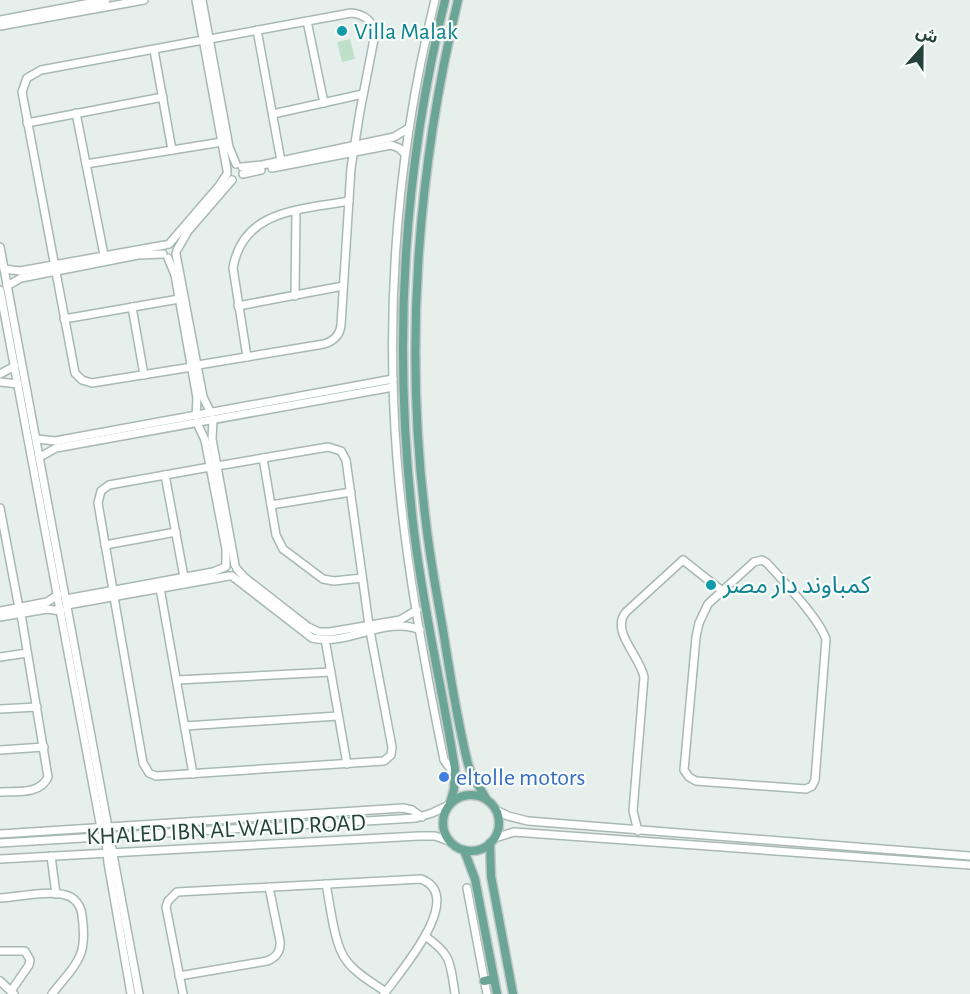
<svg xmlns="http://www.w3.org/2000/svg" width="970" height="994" viewBox="0 0 970 994" font-family="'Alegreya Sans','Noto Sans Arabic',sans-serif">
<style>
.garden{fill:#bfe0c8}
.lines{fill:none;stroke-linecap:round;stroke-linejoin:round}
.minor-casing{stroke:#a8b8b2;stroke-width:10}
.major-casing{stroke:#c2cac8;stroke-width:11}
.minor{stroke:#fff;stroke-width:7}
.major{stroke:#6aa596;stroke-width:8}
.culture-dot{fill:#0f9aa8;stroke:#f7fbf9;stroke-width:2}
.shop-dot{fill:#3f7fe0;stroke:#f7fbf9;stroke-width:2}
.labels{text-anchor:middle;stroke-width:4.5;stroke-linejoin:round;paint-order:stroke}
.culture-label{font-size:24px;fill:#0d838f;stroke:#f7fbf9;text-anchor:start}
.shop-label{font-size:24px;fill:#366cbe;stroke:#f7fbf9;text-anchor:start}
.street-label{font-size:24px;fill:#24423a;stroke:#f7fbf9}
</style>
<rect width="100%" height="100%" fill="#e6efeb"/>
<polygon class="garden" points="350,39 355,59 342,62 337,42"/>
<g class="lines">
<defs>
<g id="minor">
<polyline points="196,0 227,170"/>
<polyline points="202,0 229,147 236,164"/>
<path d="M435,0C398,149 385,306 397,459C405,560 424,661 444,760L455,775"/>
<polyline points="0,20 106,0"/>
<polyline points="307,21 324,103"/>
<polyline points="0,26 144,0"/>
<polyline points="257,30 281,161"/>
<polyline points="154,50 172,150"/>
<polyline points="76,113 104,255"/>
<polyline points="273,114 363,94"/>
<polyline points="27,123 163,97"/>
<polyline points="86,164 222,142"/>
<polyline points="242,167 262,165 394,137 409,128"/>
<polyline points="272,168 391,145 399,148 405,154"/>
<polyline points="243,174 261,170"/>
<polyline points="169,244 219,186 227,174"/>
<polyline points="0,247 139,994"/>
<polyline points="177,250 188,231 232,180"/>
<polyline points="176,254 203,397 211,413"/>
<polyline points="168,258 175,275 197,398 196,416"/>
<polyline points="4,269 20,271 165,245"/>
<polyline points="7,286 21,278 138,255 163,254"/>
<polyline points="0,290 101,828 106,841 108,863 131,994"/>
<polyline points="295,296 296,211"/>
<polyline points="238,306 343,286"/>
<polyline points="132,307 144,375"/>
<polyline points="64,319 179,299"/>
<path d="M247,357L233,268C243,209 301,210 349,201"/>
<path d="M198,365L324,344C334,341 340,335 341,325L351,168L360,111L375,34C373,21 364,14 351,13L210,39"/>
<polyline points="192,367 92,383 82,380 75,373 22,92 27,78 41,70 203,40"/>
<polyline points="0,374 15,366"/>
<polyline points="0,382 18,384"/>
<polyline points="213,420 212,439 235,565"/>
<polyline points="197,423 205,440 226,549 226,566"/>
<polyline points="37,439 55,441 393,379"/>
<polyline points="40,457 56,448 393,387"/>
<polyline points="263,458 276,535 283,549 323,579 334,581 362,578"/>
<polyline points="217,466 328,447 341,451 346,460 369,625"/>
<polyline points="165,475 184,577"/>
<polyline points="271,505 351,492"/>
<polyline points="0,508 19,608"/>
<polyline points="105,545 176,532"/>
<path d="M762,560L767,563C783,581 818,617 826,639L815,780L812,786L806,789L696,781L689,777L684,770L696,637L699,623L708,604L754,562Z"/>
<polyline points="237,569 244,577 308,627 319,632 330,632 400,620 417,610"/>
<path d="M232,576L312,638C345,647 388,615 420,630"/>
<polyline points="160,588 193,774"/>
<polyline points="113,590 98,503 101,491 109,485 210,467"/>
<polyline points="114,597 143,763 149,773 156,776 384,761 391,755 392,747 370,631"/>
<polyline points="66,599 213,572 225,567"/>
<polyline points="67,605 229,576"/>
<polyline points="0,611 47,602 58,595"/>
<polyline points="0,617 47,609 61,611"/>
<polyline points="325,639 347,764"/>
<polyline points="0,657 27,653"/>
<polyline points="177,680 331,672"/>
<polyline points="0,709 37,707"/>
<polyline points="185,726 338,716"/>
<polyline points="0,750 44,747"/>
<path d="M0,792C16,791 40,795 48,777L21,614"/>
<polyline points="496,810 508,816 528,821 970,856"/>
<path d="M638,831L633,811L644,677C640,656 610,631 626,612L683,560L721,590"/>
<polyline points="0,834 403,808 412,810 422,817"/>
<polyline points="495,838 514,832 970,865"/>
<polyline points="0,843 416,818 432,813 449,805"/>
<polyline points="51,856 56,894"/>
<polyline points="0,859 419,836 435,836 449,841"/>
<path d="M326,884C330,903 334,945 346,960C355,973 373,983 386,992"/>
<polyline points="467,888 487,994"/>
<path d="M0,898C18,897 49,890 65,895C75,897 81,906 82,915C88,958 77,962 52,994"/>
<path d="M425,936C452,955 450,962 455,994"/>
<polyline points="0,951 25,951 30,960 29,965 11,991"/>
<path d="M179,976L267,961C277,957 281,951 280,941L269,887"/>
<polyline points="0,981 14,994"/>
<path d="M183,994L166,907L168,901L177,892L421,879C467,896 400,972 384,994"/>
</g>
<g id="major">
<path d="M445,0C403,171 393,348 413,523C422,605 442,686 455,769L454,789L450,803"/>
<path d="M458,0C417,170 404,349 426,523C430,559 437,595 443,630C450,675 457,720 468,764L472,775L487,800"/>
<circle cx="471" cy="823" r="28"/>
<polyline points="490,843 491,876 513,994"/>
<polyline points="464,850 475,879 497,994"/>
<polyline points="484,981 494,979"/>
</g>
</defs>
<use href="#minor" class="minor-casing"/>
<use href="#major" class="major-casing"/>
<use href="#minor" class="minor"/>
<use href="#major" class="major"/>
</g>
<g class="culture-dot">
<circle cx="342" cy="31" r="6"/>
<circle cx="711" cy="585" r="6"/>
</g>
<circle class="shop-dot" cx="444" cy="777" r="6"/>
<g class="labels">
<g class="culture-label">
<text x="354" y="39">Villa Malak</text>
<text x="723" y="593">كمباوند دار مصر</text>
</g>
<g class="shop-label">
<text x="456" y="785">eltolle motors</text>
</g>
<g class="street-label">
<text transform="translate(226 829) rotate(-3)" y="8">KHALED IBN AL WALID ROAD</text>
</g>
</g>
<g transform="translate(922 48) rotate(21)" stroke="#f7fbf9" stroke-width="4.5" paint-order="stroke">
<path d="M0-4.5L10 22L0 15L-10 22Z" fill="#24423a"/>
<text y="-9" font-size="16" font-weight="bold" text-anchor="middle" fill="#24423a">ش</text>
</g>
</svg>
